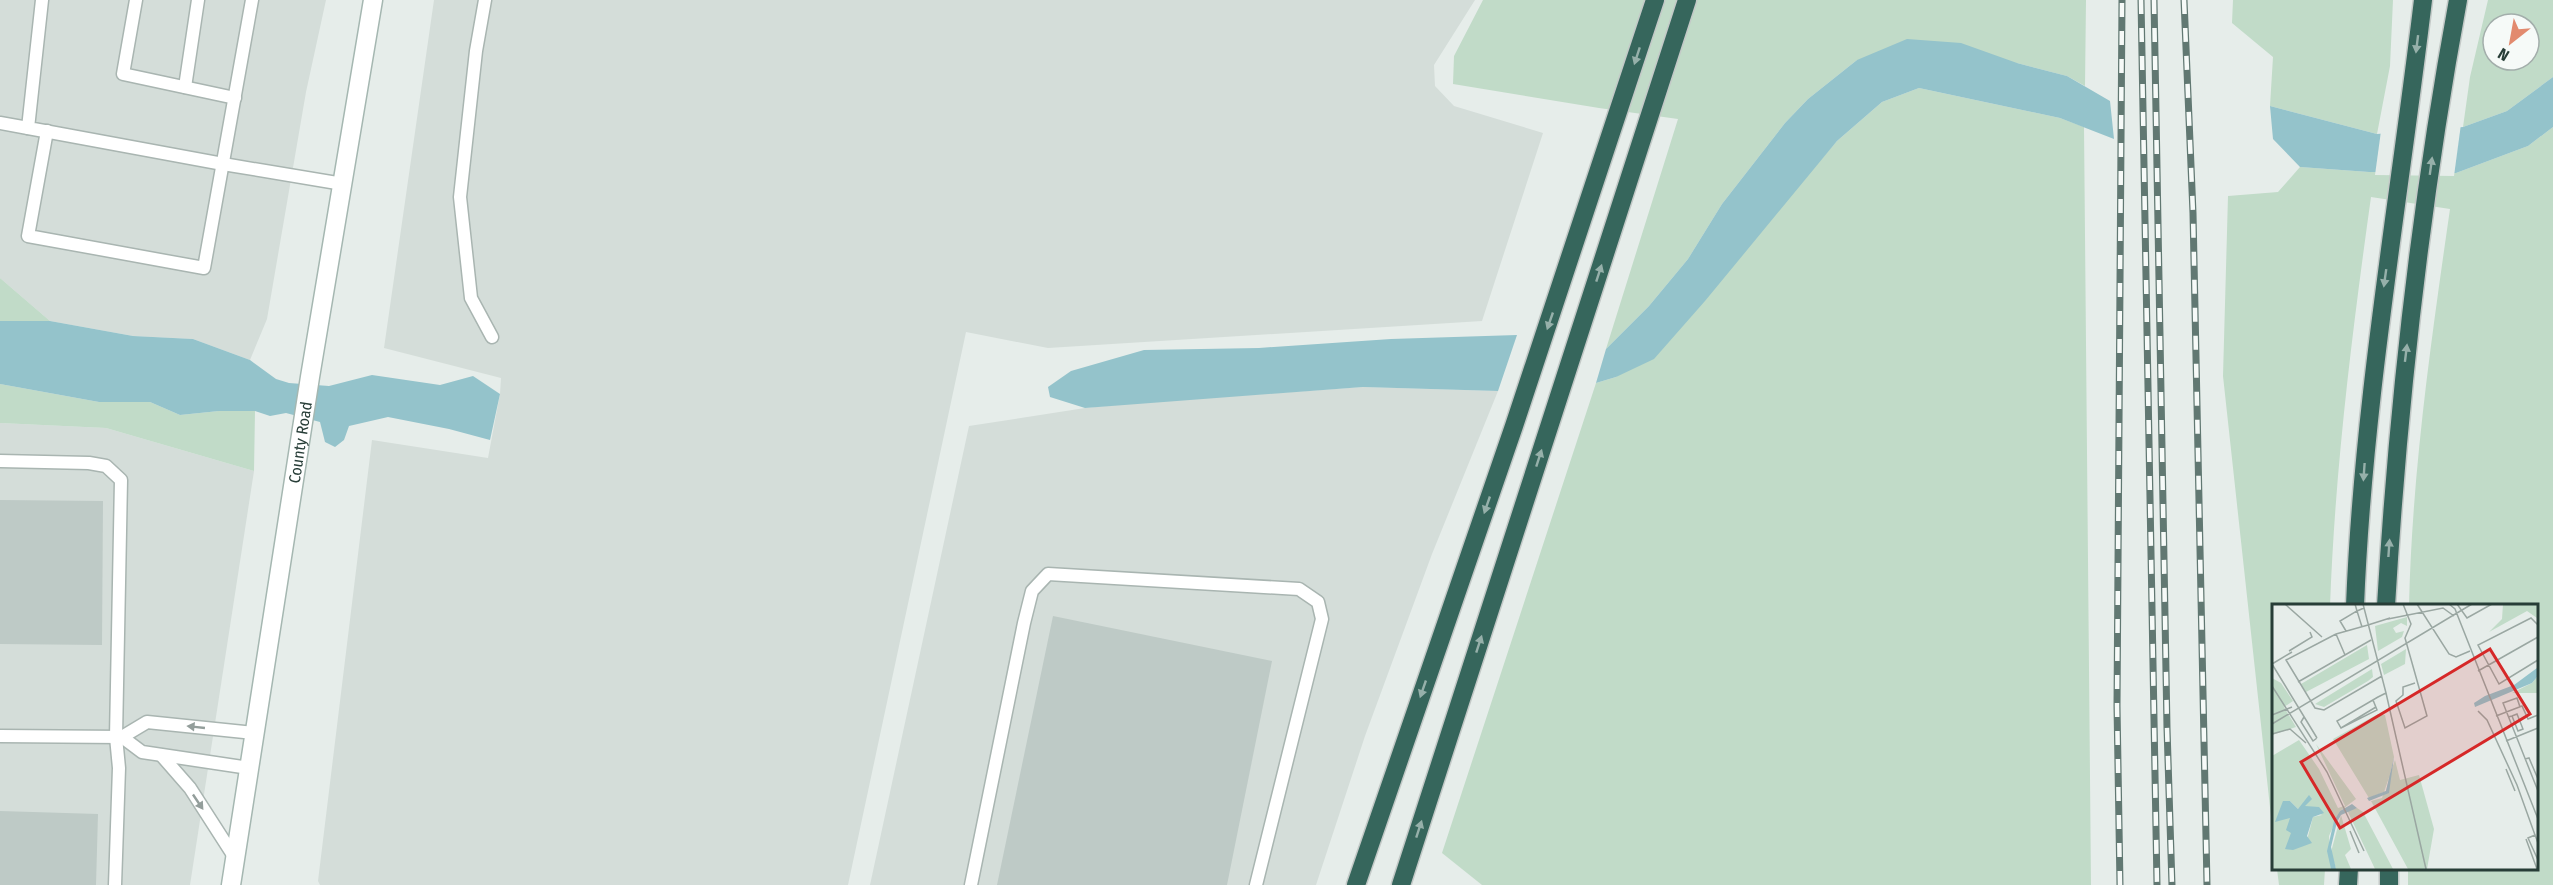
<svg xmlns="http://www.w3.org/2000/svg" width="2553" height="885" viewBox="0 0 2553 885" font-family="'Fira Sans Condensed',sans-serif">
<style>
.built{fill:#d4ddd9}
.green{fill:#c1dbc8;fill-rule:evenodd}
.water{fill:#94c3cb}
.pier{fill:#e6edea}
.building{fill:#becac6}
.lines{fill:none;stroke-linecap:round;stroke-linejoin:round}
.lane-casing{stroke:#a9b5b1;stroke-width:15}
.secondary-casing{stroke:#a5b7b1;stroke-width:21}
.highway-casing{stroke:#c3c9c7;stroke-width:21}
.lane{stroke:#fff;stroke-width:12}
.secondary{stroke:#fff;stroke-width:18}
.highway{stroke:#36665c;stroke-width:18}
.rail-casing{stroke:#617872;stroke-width:7}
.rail{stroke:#f6faf8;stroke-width:4.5;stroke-dasharray:14;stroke-linecap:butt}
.oneway{fill:#96b0aa}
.oneway2{fill:#939e9b}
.labels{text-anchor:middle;stroke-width:6;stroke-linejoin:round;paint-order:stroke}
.street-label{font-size:16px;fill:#273d37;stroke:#f6faf8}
.inset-road{fill:none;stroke:#9aa7a2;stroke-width:1.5}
.view{fill:#d62828;fill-opacity:0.15;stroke:#d62828;stroke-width:3}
.inset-edge{fill:none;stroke:#273d37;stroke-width:3}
</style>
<rect width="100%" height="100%" fill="#e6edea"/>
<g class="built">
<polygon points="0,0 326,0 306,92 267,319 250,360 193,339 133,336 50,321 0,278"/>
<polygon points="434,0 1475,0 1434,65 1435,86 1454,106 1543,133 1482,321 1048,348 966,332 848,885 320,885 318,881 372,440 488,458 500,394 501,378 384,348"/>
<polygon points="1363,387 1498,391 1432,554 1365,736 1316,885 870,885 969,426 1085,408 1146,402"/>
<polygon points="0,423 106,428 254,471 190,885 0,885"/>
</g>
<g class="green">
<polygon points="1483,0 2086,0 2085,86 2067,76 2017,63 1857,60 1808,99 1785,123 1722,204 1688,259 1649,306 1606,349 1678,119 1599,108 1453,84 1454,56"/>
<polygon points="2233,0 2393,0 2390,66 2377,134 2270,106 2273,57 2232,23"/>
<path d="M2488,0H2553V77L2507,111L2463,127L2470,77ZM2493,24H2529V60H2493Z"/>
<polygon points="1919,88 2060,118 2084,127 2091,885 1482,885 1442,853 1596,383 1616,377 1793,192 1837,141 1882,102"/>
<path d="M2553,127V885H2408V869L2536,868V606H2409C2412,473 2431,341 2450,209L2371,197C2352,333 2335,469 2330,606H2274V844L2223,376L2228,196L2278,192L2300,167L2369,172L2456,173L2528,146Z"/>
<polygon points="0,278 50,321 0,321"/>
<polygon points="0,384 99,402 150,402 180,415 219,411 255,411 254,471 106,428 0,423"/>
<polygon points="2277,869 2325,869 2324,885 2279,885"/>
</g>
<g class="water">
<polygon points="1907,39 1961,43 2017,63 2067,76 2110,101 2114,139 2060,118 1919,88 1882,102 1837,141 1705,301 1654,359 1616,377 1596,383 1606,349 1649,306 1688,259 1722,204 1785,123 1808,99 1857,60"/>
<polygon points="2553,77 2553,127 2528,146 2456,173 2369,172 2300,167 2273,139 2270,106 2377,134 2463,127 2507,111"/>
<polygon points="0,321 50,321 133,336 193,339 250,360 276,379 289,383 329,386 372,375 440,385 473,376 500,394 490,440 449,429 388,417 349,426 344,440 335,447 325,442 320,422 286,413 270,416 255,411 219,411 180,415 150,402 99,402 0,384"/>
<polygon points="1517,335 1498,391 1363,387 1085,408 1050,397 1048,387 1071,371 1144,350 1259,348 1391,339"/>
</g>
<polygon class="pier" points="2461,124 2454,176 2375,175 2381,131"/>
<g class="building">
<polygon points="0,500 103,501 102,645 0,644"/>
<polygon points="1053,616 1272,661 1227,885 997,885"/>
<polygon points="0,811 98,814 96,885 0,885"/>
</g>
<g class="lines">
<defs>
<g id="lane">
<polyline points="42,0 28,128 223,164 343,184"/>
<polyline points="136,0 123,74 235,98"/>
<polyline points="485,0 476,51 460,197 471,298 492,337"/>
<polyline points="185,87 198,0"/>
<polyline points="0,123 28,128"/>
<polyline points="47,131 28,236 204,268 252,0"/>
<polyline points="0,461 89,463 106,466 121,480 116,737 119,768 115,885"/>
<polyline points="0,736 122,737 147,722 254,733"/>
<polyline points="122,737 142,752 249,768"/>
<polyline points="162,756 190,788 235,858"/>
<polyline points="971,885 1024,623 1032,591 1048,574 1299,589 1318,602 1322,619 1256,885"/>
</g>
<g id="secondary">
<path id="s1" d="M231,885L310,377L373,0"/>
</g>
<g id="highway">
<path d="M2355,606C2363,402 2399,202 2423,0"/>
<path d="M2386,606C2398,403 2421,200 2458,0"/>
<polyline points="2389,868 2389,885"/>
<polyline points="1356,885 1514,426 1655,0"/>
<polyline points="1401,885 1687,0"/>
<polyline points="2348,885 2349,868"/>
</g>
</defs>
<use href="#lane" class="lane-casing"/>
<use href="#secondary" class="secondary-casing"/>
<use href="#highway" class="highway-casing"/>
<use href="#lane" class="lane"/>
<use href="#secondary" class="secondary"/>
<use href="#highway" class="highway"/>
<defs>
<g id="rail">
<polyline points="2141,0 2157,885"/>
<polyline points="2154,0 2167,728 2172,885"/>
<polyline points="2184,0 2193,213 2207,885"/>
<polyline points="2120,885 2117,706 2122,0"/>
</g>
</defs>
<use href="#rail" class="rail-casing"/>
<use href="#rail" class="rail"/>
</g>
<defs><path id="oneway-solid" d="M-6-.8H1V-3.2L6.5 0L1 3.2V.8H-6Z" transform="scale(1.5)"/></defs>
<g class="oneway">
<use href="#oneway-solid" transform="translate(2417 44) rotate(97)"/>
<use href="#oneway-solid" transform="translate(1637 56) rotate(108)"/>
<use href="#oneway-solid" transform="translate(2431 166) rotate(-82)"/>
<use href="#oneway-solid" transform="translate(1599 273) rotate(-72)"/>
<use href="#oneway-solid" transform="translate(2385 278) rotate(98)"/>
<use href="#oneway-solid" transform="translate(1550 321) rotate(109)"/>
<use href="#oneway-solid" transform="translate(2406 353) rotate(-83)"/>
<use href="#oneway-solid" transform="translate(1539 458) rotate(-72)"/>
<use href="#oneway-solid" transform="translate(2364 472) rotate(94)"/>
<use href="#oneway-solid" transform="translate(1487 505) rotate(109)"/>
<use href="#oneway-solid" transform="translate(2389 548) rotate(-86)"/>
<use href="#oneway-solid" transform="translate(1479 644) rotate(-72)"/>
<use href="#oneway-solid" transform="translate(1423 689) rotate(109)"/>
<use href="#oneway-solid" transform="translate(1419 829) rotate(-72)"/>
</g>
<g class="oneway2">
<use href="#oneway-solid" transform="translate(196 727) rotate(-174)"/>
<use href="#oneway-solid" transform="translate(198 802) rotate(56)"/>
</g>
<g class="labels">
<g class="street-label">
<text dy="6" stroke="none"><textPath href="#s1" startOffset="448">County Road</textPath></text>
</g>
</g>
<g transform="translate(2272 604)">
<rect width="266" height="266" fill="#e6edea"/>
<path d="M231,0H265V14L255,7L217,28L230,15ZM135,13V22L129,19L121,24L124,29L132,27L130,33L106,47L103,22ZM95,41L97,55L34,88L29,80ZM134,45L133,60L112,71L109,60ZM100,65L101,73L96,77L52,103L43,100ZM265,73V89H240L260,79ZM0,74L9,79L21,97L12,103L24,123L0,131ZM106,110L113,111L122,153L114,187L97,194L61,135ZM27,136L47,165L66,204L73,202L44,140L84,195L68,207L57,232L59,265H0V152ZM18,197L26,205L32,202L50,211L41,213L35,236L19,228ZM123,156L128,176L147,171L162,225L155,265H136L99,197L110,194ZM85,204L91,208L121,265H103L75,206ZM69,211L79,245L73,251L79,265H64L59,248Z" fill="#c1dbc8" fill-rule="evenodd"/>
<path d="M265,64V73L260,79L203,103L202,99L213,92L242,81ZM122,153L117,189L97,197L95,194L114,187ZM37,191L40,195L33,202L47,203L52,209L41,213L35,232L40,239L21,246L13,245L19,229L14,226L18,214L3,218L11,197H18L26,205ZM80,200L85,204L69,211L65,218L59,243L64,265H59L55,247L62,217L68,207Z" fill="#94c3cb"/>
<path class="inset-road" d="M13,0L50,33M91,0L114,89M131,0L139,20L133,34L155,112L133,124L124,97L131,91V83L143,79M145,0L177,50L184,53L198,47M177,0L183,5L266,215M185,0L195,14L220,0M116,15L171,4L182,12M96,21L118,14M266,21L259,14L206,41L227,80L266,56M90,23L85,7L92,4M74,27L68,17L85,7L83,0M64,30L14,56L43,104L52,106L110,72M64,30L96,21M64,30L73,51M17,47L40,33L38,28M0,60L20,48M0,60L45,134M206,67L266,33M26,78L99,36M0,82L55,168L92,247M114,89L154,265M101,96L105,106L69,124L65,117L106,93L114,89M248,103L245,94L231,99L266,187M206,107L215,116L245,181L263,231M0,111L20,103M224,112L250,102L256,115L266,111M32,113L29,118L41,137L45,134M236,113L240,112L245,110L251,125L246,127L240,112M0,120L200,0M69,124L104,103M0,130L18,125L34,139M234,137L266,124M253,155L257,154L266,175M234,165L243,187M78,227L87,249M254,235L265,265M266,239L263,231L256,234L266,256"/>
<path class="view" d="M218,45L258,110L68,224L29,158Z"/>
<rect width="266" height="266" class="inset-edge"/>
</g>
<g transform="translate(2511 42) rotate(211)"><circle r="28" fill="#f6faf8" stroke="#a3aeab" stroke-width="1.5"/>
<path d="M0-4.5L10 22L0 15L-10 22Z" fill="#e28a6e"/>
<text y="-9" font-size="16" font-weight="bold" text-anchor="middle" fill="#273d37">N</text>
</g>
</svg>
